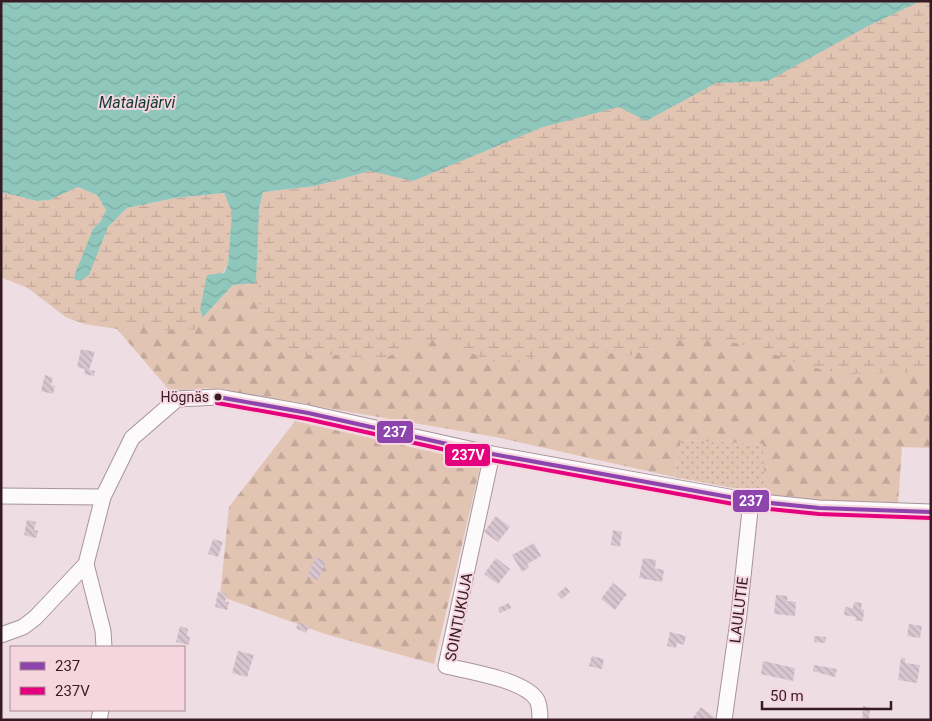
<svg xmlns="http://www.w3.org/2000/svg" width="932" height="721" viewBox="0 0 932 721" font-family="Roboto,sans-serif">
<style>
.grass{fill:url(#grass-dots)}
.forest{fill:url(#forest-firs)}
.wetland{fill:url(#wetland-marsh)}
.water{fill:url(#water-waves)}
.building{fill:url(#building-back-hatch)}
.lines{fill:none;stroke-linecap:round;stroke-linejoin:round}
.minor-casing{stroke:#a8949a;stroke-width:17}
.minor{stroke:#fcfafb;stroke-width:15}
.bus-1-casing{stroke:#f5d6de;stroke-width:8}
.bus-2-casing{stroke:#f5d6de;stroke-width:8}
.bus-1{stroke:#8e44ad;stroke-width:4}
.bus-2{stroke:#e5007d;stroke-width:4}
.bus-dot{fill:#371b24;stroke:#f5d6de;stroke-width:2}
.labels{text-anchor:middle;stroke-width:4;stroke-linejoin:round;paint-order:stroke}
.bus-label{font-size:14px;fill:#371b24;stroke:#f5d6de;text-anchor:end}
.street-label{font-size:15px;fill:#371b24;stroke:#f5d6de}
.water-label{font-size:16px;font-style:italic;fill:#123b33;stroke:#f5d6de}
.line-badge{stroke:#f5d6de;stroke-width:2}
.badge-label{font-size:14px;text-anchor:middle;font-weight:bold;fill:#fff}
</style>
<defs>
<pattern id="grass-dots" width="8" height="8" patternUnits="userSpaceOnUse" patternTransform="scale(1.25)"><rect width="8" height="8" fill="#e2c4b3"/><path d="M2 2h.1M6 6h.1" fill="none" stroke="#c2a89a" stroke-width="1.8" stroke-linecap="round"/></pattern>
<pattern id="forest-firs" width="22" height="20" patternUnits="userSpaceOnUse" patternTransform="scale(1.25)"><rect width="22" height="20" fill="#e2c4b3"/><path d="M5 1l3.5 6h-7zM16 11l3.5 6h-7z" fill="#c2a89a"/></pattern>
<pattern id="wetland-marsh" width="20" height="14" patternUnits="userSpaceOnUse" patternTransform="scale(1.25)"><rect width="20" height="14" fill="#e2c4b3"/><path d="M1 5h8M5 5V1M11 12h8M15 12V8" fill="none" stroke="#c2a89a"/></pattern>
<pattern id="water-waves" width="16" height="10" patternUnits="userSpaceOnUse" patternTransform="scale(1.25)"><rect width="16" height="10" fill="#90c7bd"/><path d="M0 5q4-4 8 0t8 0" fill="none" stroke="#7daaa2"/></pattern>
<pattern id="building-back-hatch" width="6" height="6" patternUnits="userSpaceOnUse" patternTransform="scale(1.25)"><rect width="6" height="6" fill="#d9c5d0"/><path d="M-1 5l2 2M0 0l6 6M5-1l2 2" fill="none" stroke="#bba9b2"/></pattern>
</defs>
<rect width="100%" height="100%" fill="#eedde2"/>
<polygon class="grass" points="681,440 764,444 765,494 674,477"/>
<g class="forest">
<polygon points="921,1 931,1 931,448 902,447 898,505 828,501 765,494 763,444 681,440 674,477 496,437 208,388 170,391 117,329 84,324 66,317 28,288 1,277 1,192 203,317 233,285 241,284 263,192 315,186 619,107 716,83 768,80 868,26"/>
<polygon points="295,421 481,463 434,664 325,634 220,596 229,507"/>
</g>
<g class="wetland">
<path d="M921,1H931V372L846,374L805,366L762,350L728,341L674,339L629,356L584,349L557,348L514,364L488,361L445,340H423L379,361L339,355H290L268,342C257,308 257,277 258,242C258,224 258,208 263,192L315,186L370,171L413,181L543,127L619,107L646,121L716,83L768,80L868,26Z"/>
<polygon points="78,187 97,195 106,210 101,221 93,229 89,275 108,227 127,208 175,198 224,193 232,212 228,264 200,310 203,317 194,330 155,330 117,319 84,324 66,317 28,288 1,277 1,192 37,201 49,200"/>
</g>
<polygon class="water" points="1,1 921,1 868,26 768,81 716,83 646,121 619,107 543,127 413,181 370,171 315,186 263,192 259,208 256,283 233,285 203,317 200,310 207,275 224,273 228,264 232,212 224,193 175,198 127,208 108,227 89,275 80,281 74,279 75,274 93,229 101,221 106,210 97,195 78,187 49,200 37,201 1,192"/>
<g class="building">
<polygon points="81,349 95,352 89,370 95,371 94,376 84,374 85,369 77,367"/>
<polygon points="45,375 53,378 51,385 55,386 53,394 41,391"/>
<polygon points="496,516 510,527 498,542 484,532"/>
<polygon points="27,520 36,522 34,530 38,531 36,538 24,535"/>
<polygon points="613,530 622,532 620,547 611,545"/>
<polygon points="213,539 223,542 218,557 208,554"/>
<polygon points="534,543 541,556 527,564 529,567 522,572 512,555"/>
<polygon points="316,557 326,562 318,580 307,576"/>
<polygon points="496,558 510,569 498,584 484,574"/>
<polygon points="643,558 656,560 655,568 664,570 662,582 639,578"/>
<polygon points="613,583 627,594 615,610 601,599"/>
<polygon points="566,587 570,592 562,599 557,594"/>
<polygon points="218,592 227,594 225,602 229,602 227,610 215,607"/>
<polygon points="776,595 788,596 787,601 796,602 795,616 774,614"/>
<polygon points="854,602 862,603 861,609 864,610 863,621 855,621 856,617 844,615 845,607 853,608"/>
<polygon points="509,603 511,608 500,613 498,608"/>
<polygon points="299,622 309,627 306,633 296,628"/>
<polygon points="909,624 922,626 920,638 907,636"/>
<polygon points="180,626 188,629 187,636 190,637 189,645 176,642"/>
<polygon points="670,632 686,636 684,645 677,643 676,648 667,646"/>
<polygon points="814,636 826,637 825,643 814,642"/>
<polygon points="238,651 254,655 247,677 232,673"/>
<polygon points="592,656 604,659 602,669 589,666"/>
<polygon points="901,658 905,658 905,663 920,665 917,683 898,680"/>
<polygon points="763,661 795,668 793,681 761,674"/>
<polygon points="814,665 837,669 835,677 813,671"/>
<polygon points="863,706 870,707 869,720 862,720"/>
<polygon points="701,707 715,718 713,720 691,720"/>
</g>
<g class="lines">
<defs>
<g id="minor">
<path d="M492,454L446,666C468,671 525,680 537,700C540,706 540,714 540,720"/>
<polyline points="1,496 103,497"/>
<polyline points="86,564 103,631 104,647"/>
<polyline points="1,635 23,627 35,618 86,564 103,497 132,438 177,399 218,397 308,413 492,454 751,501 819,508 931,512"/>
<polyline points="99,720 101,710"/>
<polyline points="724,720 739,614 751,501"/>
</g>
</defs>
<use href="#minor" class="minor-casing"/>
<use href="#minor" class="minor"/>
<defs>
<polyline id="bus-1" points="218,397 308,413 492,454 751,501 819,508 931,512"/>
<polyline id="bus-2" points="217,403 307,419 491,460 750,507 819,514 931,518"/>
</defs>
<use href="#bus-1" class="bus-1-casing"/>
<use href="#bus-2" class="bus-2-casing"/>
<use href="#bus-1" class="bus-1"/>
<use href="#bus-2" class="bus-2"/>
</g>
<circle class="bus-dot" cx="218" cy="397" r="4.5"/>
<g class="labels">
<g class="bus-label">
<text x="209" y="402">Högnäs</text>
</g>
<g class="street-label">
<text transform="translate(739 610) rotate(-83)" y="5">LAULUTIE</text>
<text transform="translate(459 617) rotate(-79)" y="5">SOINTUKUJA</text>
</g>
<g class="water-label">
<text x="137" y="108">Matalajärvi</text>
</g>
</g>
<g class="line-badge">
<rect x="376" y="420" width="38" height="24" rx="5" fill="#8e44ad"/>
<rect x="444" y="443" width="47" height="24" rx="5" fill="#e5007d"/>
<rect x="732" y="489" width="38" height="24" rx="5" fill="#8e44ad"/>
</g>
<g class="badge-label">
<text x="395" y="437">237</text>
<text x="468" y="460">237V</text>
<text x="751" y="506">237</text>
</g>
<rect width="932" height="721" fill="none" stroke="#371b24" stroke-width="5"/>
<rect x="10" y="646" width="175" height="65" fill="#f5d6de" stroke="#a98b94"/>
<rect x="20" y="662" width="25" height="8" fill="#8e44ad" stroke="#a98b94"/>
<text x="55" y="671" font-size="15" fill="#371b24">237</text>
<rect x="20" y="687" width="25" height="8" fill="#e5007d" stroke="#a98b94"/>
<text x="55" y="696" font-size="15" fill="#371b24">237V</text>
<path d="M762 701v8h129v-8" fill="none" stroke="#371b24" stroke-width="2.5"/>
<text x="770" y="701" font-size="15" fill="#371b24" stroke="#f5d6de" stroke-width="4" paint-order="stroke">50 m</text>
</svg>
